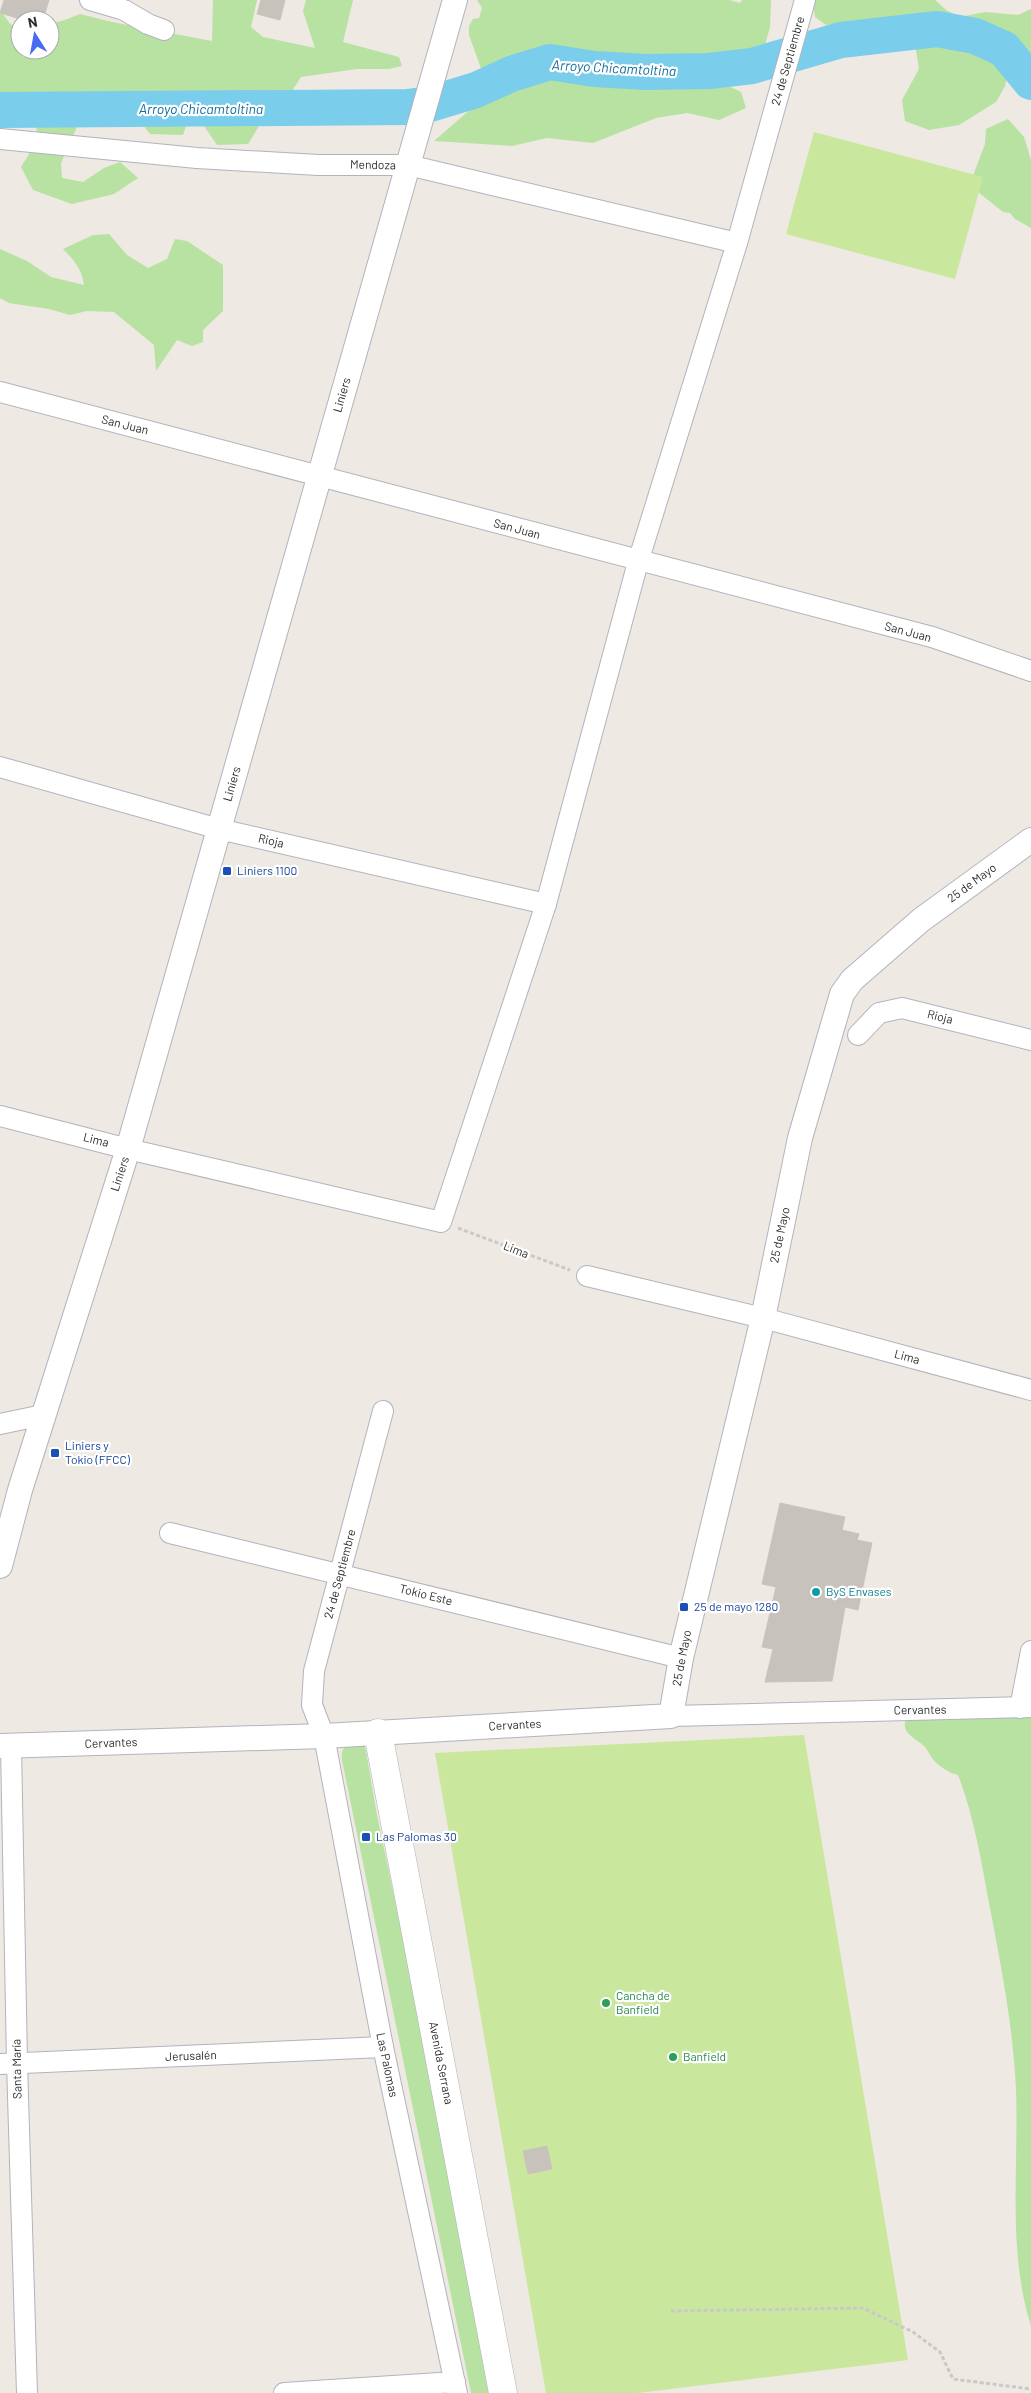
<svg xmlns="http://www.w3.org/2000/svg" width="1031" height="2393" viewBox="0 0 1031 2393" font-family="Barlow,sans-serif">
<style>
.green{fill:#b7e2a1}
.pitch{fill:#c9e89d}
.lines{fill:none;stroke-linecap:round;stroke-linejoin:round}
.river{stroke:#7acdeb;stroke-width:36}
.building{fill:#c7c3bc;stroke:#cac5bb}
.minor-casing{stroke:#b2b3bd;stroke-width:22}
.tertiary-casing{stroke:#b2b3bd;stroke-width:26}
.secondary-casing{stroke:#b2b3bd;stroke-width:29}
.path{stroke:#c9c9c9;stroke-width:3;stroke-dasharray:4 2.5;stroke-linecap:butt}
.minor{stroke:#fff;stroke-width:20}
.tertiary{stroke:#fff;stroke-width:24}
.secondary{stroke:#fff;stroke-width:28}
.transit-dot{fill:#1a4fb4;stroke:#fff;stroke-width:2}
.culture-dot{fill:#0f9aa8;stroke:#fff;stroke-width:2}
.leisure-dot{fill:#2e9e5b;stroke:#fff;stroke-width:2}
.labels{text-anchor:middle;stroke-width:4.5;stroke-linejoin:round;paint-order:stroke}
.street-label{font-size:12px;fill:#2e2e2e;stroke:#fff}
.transit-label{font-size:12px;fill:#164399;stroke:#fff;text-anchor:start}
.culture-label{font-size:12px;fill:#0d838f;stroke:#fff;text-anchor:start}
.leisure-label{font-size:12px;fill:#27864d;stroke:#fff;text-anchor:start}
.water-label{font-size:14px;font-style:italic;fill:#136e9d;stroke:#fff}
</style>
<rect width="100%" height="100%" fill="#eee9e2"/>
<g class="green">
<path d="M213,0H257L251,27L263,37L315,48L303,11L306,0H353L343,42L399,57L402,66L389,69H357L301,77L292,91L274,102L248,144L217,145L198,117L190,115L183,135L150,134L133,112L107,113L77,127L61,163L62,178L83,182L104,168L120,162L138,178L114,194L72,204L33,190L21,167C33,148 41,138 34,115L0,111V10L11,25L20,24V50H50V23L62,21L80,14L112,22L212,41Z"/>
<polygon points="477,0 729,0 740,3 742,0 771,0 770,27 765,45 751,52 736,55 729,86 741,92 746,108 719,120 687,113 656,118 593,143 547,138 512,146 434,141 479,102 483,74 469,35 469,26 473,19 479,18 482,8"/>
<polygon points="812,0 935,0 946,10 960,17 985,12 1018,15 1031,9 1031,68 1010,65 1005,86 996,102 959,125 929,130 905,121 902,100 919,69 912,26 896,21 826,25 815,17"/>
<polygon points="1008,119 1024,137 1031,160 1031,228 1015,219 1010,213 1003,212 973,188 971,181 985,144 986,129"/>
<path d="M109,234L127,255L148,268L167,259L175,239L187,241L223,265V311L203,330V342L192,346L177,340L156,371L154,345L114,312L87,311L70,315L49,309L9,303L0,298V249L27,261L51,277L84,285C82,269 74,260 63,249L93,235Z"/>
<path d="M1031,1708V2326C1007,2250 1019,2168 1016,2089C1013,2026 1001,1965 989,1903C981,1860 974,1816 958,1775C949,1773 938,1766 932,1758C929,1754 927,1748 923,1745C913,1737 897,1730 909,1715Z"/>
<path d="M352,1743L364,1744L366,1751L377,1815L401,1929L491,2393H471L342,1760C341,1750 343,1747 352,1743Z"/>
</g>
<g class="pitch">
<polygon points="814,132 983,177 955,279 786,234"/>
<polygon points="804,1735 908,2360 638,2393 546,2393 435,1753"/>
</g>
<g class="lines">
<polyline class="river" points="0,110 407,107 430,104 476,90 511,74 550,62 594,69 646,72 709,71 752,66 841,40 937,29 975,36 1004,49 1031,82"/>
</g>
<g class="building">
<polygon points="4,0 49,0 43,20 24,20 0,13"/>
<polygon points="261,0 285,0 280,20 257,14"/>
<polygon points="780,1503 845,1517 842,1530 859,1534 857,1540 872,1543 858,1610 845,1607 832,1681 765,1682 773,1649 762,1647 776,1587 762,1584"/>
<polygon points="547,2146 552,2169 528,2174 523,2151"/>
</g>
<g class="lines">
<defs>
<g id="minor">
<polyline points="90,0 124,10 148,24 164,30"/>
<polyline points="0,139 197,158 318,165 408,165 737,243"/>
<polyline points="0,392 932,637 1031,671"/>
<polyline points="0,767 219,829 546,904"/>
<polyline points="858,1035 879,1013 902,1008 1031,1040"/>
<polyline points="0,1116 128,1149 441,1222 546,904 638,562 737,243 805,0"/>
<polyline points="587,1276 763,1318 1031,1390"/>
<polyline points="383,1411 314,1671 312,1705 324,1736 383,2047 457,2393"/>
<polyline points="0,1424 43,1415"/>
<polyline points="170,1533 681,1658"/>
<polyline points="1020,1708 1031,1651"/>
<polyline points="671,1716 1031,1707"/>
<polyline points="11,1746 17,2063 27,2393"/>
<polyline points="0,2064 383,2047"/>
<polyline points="284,2393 455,2382"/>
</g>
<g id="tertiary">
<polyline points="0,1566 20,1490 128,1149 455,0"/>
<polyline points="0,1746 324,1736 671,1716 681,1658 763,1318 800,1138 842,994 852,980 921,920 1031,840"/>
</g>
<polyline id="secondary" points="378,1733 503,2393"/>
</defs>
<use href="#minor" class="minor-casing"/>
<use href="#tertiary" class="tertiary-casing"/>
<use href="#secondary" class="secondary-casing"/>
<g class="path">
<polyline points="458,1228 570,1270"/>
<polyline points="671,2311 863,2308 913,2332 940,2352 953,2379 1031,2389"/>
</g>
<use href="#minor" class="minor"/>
<use href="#tertiary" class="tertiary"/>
<use href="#secondary" class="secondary"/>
</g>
<g class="transit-dot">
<rect x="222" y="866" width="10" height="10" rx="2.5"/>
<rect x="50" y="1448" width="10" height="10" rx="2.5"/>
<rect x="679" y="1602" width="10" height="10" rx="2.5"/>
<rect x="361" y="1832" width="10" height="10" rx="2.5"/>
</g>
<circle class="culture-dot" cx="816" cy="1592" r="5"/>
<g class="leisure-dot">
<circle cx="606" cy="2003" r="5"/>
<circle cx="673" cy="2057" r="5"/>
</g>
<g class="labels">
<g class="street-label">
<text transform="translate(788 61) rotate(-74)" y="4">24 de Septiembre</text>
<text transform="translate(373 165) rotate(1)" y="4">Mendoza</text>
<text transform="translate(342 395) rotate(-74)" y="4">Liniers</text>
<text transform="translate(125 425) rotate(14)" y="4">San Juan</text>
<text transform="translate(517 529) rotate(15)" y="4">San Juan</text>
<text transform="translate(908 632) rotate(15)" y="4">San Juan</text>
<text transform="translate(232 784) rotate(-74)" y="4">Liniers</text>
<text transform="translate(271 841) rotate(13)" y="4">Rioja</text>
<text transform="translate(972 883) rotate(-36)" y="4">25 de Mayo</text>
<text transform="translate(940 1017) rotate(14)" y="4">Rioja</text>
<text transform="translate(96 1140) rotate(14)" y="4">Lima</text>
<text transform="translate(120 1174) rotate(-72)" y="4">Liniers</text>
<text transform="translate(780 1235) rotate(-78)" y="4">25 de Mayo</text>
<text transform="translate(516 1250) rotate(21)" y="4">Lima</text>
<text transform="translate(907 1357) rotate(15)" y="4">Lima</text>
<text transform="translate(340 1574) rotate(-75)" y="4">24 de Septiembre</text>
<text transform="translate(426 1595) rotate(14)" y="4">Tokio Este</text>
<text transform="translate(682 1658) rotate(-79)" y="4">25 de Mayo</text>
<text transform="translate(920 1710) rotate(-1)" y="4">Cervantes</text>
<text transform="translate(515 1725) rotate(-3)" y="4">Cervantes</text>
<text transform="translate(111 1743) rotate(-2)" y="4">Cervantes</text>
<text transform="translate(191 2056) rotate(-2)" y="4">Jerusalén</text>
<text transform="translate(441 2063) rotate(79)" y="4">Avenida Serrana</text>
<text transform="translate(387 2065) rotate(78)" y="4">Las Palomas</text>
<text transform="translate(17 2069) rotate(-91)" y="4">Santa María</text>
</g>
<g class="transit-label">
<text x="237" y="875">Liniers 1100</text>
<text x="65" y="1450">Liniers y<tspan x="65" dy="14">Tokio (FFCC)</tspan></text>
<text x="694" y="1611">25 de mayo 1280</text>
<text x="376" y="1841">Las Palomas 30</text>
</g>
<g class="culture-label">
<text x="826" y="1596">ByS Envases</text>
</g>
<g class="leisure-label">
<text x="616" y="2000">Cancha de<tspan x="616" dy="14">Banfield</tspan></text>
<text x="683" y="2061">Banfield</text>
</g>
<g class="water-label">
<text transform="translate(614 68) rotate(3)" y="5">Arroyo Chicamtoltina</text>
<text x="201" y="114">Arroyo Chicamtoltina</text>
</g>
</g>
<g transform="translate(35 35) rotate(349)"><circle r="24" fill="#ffffff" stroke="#ababab"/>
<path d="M0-4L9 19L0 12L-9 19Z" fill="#4a6af3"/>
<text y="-8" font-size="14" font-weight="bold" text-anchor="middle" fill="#2e2e2e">N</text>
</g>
</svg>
